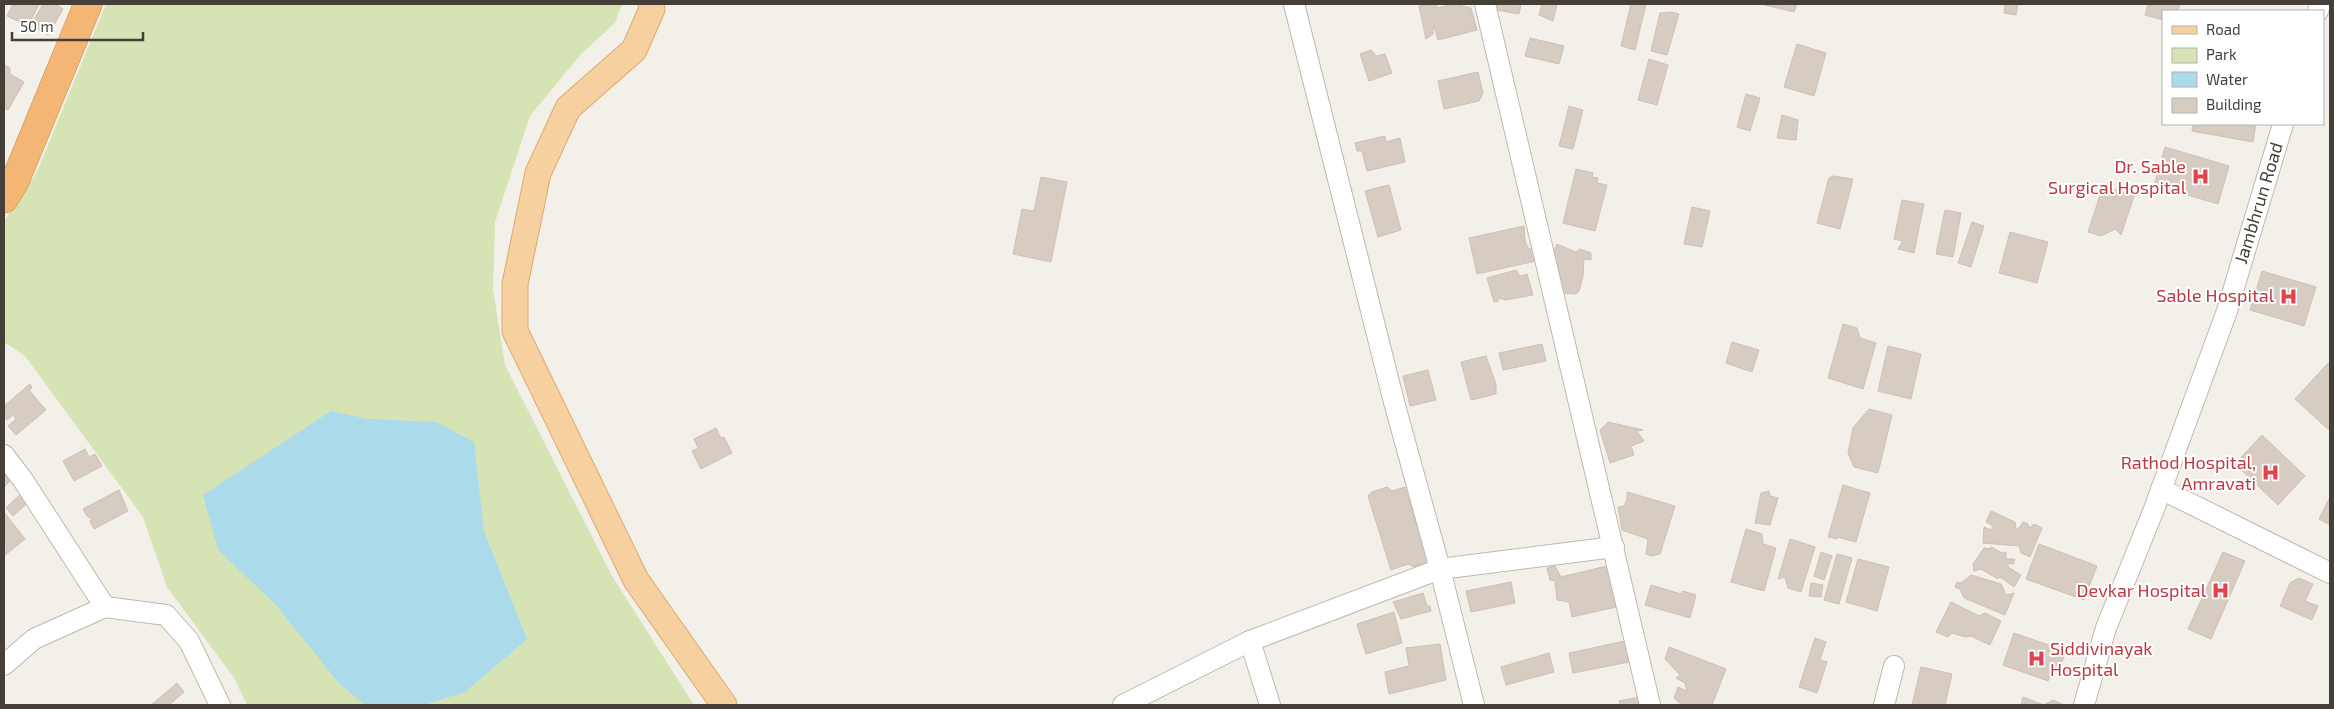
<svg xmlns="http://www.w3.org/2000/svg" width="2334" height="709" viewBox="0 0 2334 709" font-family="'Exo 2',sans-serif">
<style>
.green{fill:#d6e4b5}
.water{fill:#abdaeb}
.building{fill:#d7ccc2;stroke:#cec0b3}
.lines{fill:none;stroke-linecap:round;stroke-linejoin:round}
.minor-casing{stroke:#c1b8af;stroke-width:22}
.major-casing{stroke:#dbab70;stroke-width:27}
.highway-casing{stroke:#d18945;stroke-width:29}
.minor{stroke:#fff;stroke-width:20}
.major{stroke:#f6d19f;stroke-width:25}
.highway{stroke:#f3b675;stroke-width:28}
.labels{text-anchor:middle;stroke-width:4;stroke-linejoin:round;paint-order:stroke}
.health-label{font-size:18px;fill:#be3a42;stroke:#fff;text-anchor:end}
.street-label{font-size:18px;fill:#463f38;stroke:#fff}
</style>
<rect width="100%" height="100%" fill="#f3efe9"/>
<polygon class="green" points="106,4 622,4 615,23 582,53 530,116 495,222 493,289 505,365 612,576 694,705 247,705 234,678 167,587 143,517 25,356 4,342 4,221 36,174"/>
<polygon class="water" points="331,411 368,419 436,422 474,442 484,531 527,639 465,692 424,705 365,705 339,683 275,604 218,550 203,495"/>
<g class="building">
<polygon points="13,4 39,4 28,26 7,16"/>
<polygon points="43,4 55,4 63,9 48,35 31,25"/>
<polygon points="1436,4 1437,8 1454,4 1471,8 1477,30 1438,40 1434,25 1433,34 1426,39 1419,6"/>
<polygon points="1495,4 1521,4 1519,14 1497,10"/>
<polygon points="1542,4 1557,4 1553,21 1539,15"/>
<polygon points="1631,4 1646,4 1635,50 1621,46"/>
<polygon points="1761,4 1797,4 1794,12"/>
<polygon points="2005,4 2018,4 2016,15 2004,13"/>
<polygon points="2148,4 2180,4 2178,11 2163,11 2163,20 2145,15"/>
<polygon points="1672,12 1679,14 1667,55 1651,51 1660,13"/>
<polygon points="1530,38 1564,46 1559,64 1525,56"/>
<polygon points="1797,44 1826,53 1814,96 1784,87"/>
<polygon points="1371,50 1376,56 1385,54 1392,73 1369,81 1360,54"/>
<polygon points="1649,59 1668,65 1657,105 1638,100"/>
<polygon points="4,65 10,68 10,74 24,82 8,110 4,108"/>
<polygon points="1478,72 1483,93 1479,101 1444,109 1438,81"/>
<polygon points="1746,94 1760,98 1750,131 1737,127"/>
<polygon points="1569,106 1583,110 1573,149 1559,146"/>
<polygon points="1782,115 1798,120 1796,140 1777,138"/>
<polygon points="2193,124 2256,124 2253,142 2192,131"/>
<polygon points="1385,136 1386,142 1400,138 1405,162 1367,171 1362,151 1357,151 1355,143"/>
<polygon points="2165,147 2229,166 2218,204 2154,185"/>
<polygon points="1576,169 1593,173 1592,177 1598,178 1597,183 1607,185 1595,231 1563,223"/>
<polygon points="1833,176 1853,179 1840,229 1817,223 1829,178"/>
<polygon points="1041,177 1067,182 1051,262 1013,254 1022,209 1034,211"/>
<polygon points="1389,185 1401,230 1378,237 1365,191"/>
<polygon points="2103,186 2134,196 2121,235 2115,229 2101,236 2088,232"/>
<polygon points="1902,200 1924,204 1914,253 1898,249 1903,241 1894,239"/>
<polygon points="1692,207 1710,211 1702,247 1684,244"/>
<polygon points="1945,210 1961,213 1953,257 1936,254"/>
<polygon points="1972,222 1984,226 1971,267 1958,263"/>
<polygon points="1524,226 1525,241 1528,248 1533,249 1536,261 1477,274 1469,238"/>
<polygon points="2010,232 2048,242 2037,283 1999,273"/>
<polygon points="1557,244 1576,252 1580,249 1591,253 1591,260 1584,259 1583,276 1579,291 1576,294 1560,293 1550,261"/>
<polygon points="1516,270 1520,276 1527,274 1533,295 1506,300 1499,298 1498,301 1494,302 1487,278"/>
<polygon points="2262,271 2316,287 2304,326 2250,310"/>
<polygon points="1843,324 1857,328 1860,338 1876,343 1863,389 1828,378"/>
<polygon points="1732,342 1759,350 1752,372 1726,363"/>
<polygon points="1542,344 1546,361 1503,370 1499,353"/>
<polygon points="1888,346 1921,354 1911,399 1878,391"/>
<polygon points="1486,356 1496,384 1496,394 1471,400 1461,362"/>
<polygon points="2330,361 2330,431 2295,399"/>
<polygon points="1428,370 1436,400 1410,406 1403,376"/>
<polygon points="30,384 32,388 29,390 46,410 16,435 8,426 16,419 13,415 7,420 4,416 4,406"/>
<polygon points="1869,409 1892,415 1878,473 1854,467 1848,453 1853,428"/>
<polygon points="1608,422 1643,430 1637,431 1644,441 1631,446 1634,455 1610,463 1600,430"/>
<polygon points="716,428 721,438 724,437 732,453 701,469 692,451 698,448 694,439"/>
<polygon points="2262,435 2305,476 2278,505 2235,464"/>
<polygon points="85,449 89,457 95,454 102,466 74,481 63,461"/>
<polygon points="4,452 23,468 4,487"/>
<polygon points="31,484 39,492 13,516 6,508"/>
<polygon points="1843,485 1870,493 1856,542 1837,537 1837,539 1828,537"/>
<polygon points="1387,487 1392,491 1405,487 1428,562 1414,567 1408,564 1391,570 1368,496 1372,492"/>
<polygon points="119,490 128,511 94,529 90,521 92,519 87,516 83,509"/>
<polygon points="1769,491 1770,496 1778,498 1770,525 1755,523 1761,493"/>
<polygon points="1627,492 1675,506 1660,554 1652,556 1646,554 1648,539 1622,530 1618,507 1624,506 1627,499"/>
<polygon points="2330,497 2330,525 2319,519"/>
<polygon points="1991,511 2015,522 2016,529 2019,528 2023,522 2028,524 2029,528 2034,524 2042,528 2030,557 2021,553 2019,546 1983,543 1984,527 1991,530 1993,526 1986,522"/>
<polygon points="4,512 25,539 4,556 4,552 7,549 4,545"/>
<polygon points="1746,529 1762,534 1763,544 1776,548 1764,591 1731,582"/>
<polygon points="1790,539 1815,547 1801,592 1788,588 1785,577 1778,579"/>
<polygon points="2039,544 2097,566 2084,600 2026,579"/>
<polygon points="1991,547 2002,553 2006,552 2006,559 2015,559 2013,564 2008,563 2008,567 2021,575 2014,587 2000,577 1998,579 1981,569 1974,571 1973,564 1984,548 1990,549"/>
<polygon points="1821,552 1832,556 1824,580 1814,576"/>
<polygon points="2223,552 2245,561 2211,639 2188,629"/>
<polygon points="1837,554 1852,558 1839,604 1824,600"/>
<polygon points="1858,559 1889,567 1877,611 1846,602"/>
<polygon points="1555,566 1561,577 1607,566 1616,607 1572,617 1569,602 1557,600 1555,581 1550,580 1547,568"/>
<polygon points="1971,575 2001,584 2006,595 2014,593 2005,615 1964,598 1960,589 1955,587 1957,582 1961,583"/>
<polygon points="2299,578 2313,584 2305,601 2318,606 2312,620 2280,606 2290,583"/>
<polygon points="1511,582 1515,603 1471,612 1466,591"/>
<polygon points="1811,583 1823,585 1821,597 1809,596"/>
<polygon points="1651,585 1681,594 1683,591 1696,595 1690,618 1645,605"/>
<polygon points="1423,593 1427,606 1430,606 1431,611 1401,619 1393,602"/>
<polygon points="1951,602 1979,616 1985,613 2001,621 1990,645 1971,636 1965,637 1952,633 1948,637 1936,632"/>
<polygon points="1394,612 1402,643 1366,654 1357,624"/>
<polygon points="2014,633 2066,651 2059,670 2053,668 2048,681 2003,665"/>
<polygon points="1815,638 1826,642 1820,660 1827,662 1817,693 1799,687"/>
<polygon points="1625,641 1629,662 1573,673 1569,653"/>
<polygon points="1440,644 1446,680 1389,694 1385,672 1409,666 1406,648"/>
<polygon points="1669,647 1726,669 1712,705 1682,705 1674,698 1678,687 1687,691 1685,683 1676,678 1680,675 1665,659"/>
<polygon points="1549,653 1554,672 1506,685 1501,667"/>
<polygon points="1921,667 1952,674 1945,705 1912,705"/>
<polygon points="177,683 184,692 169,705 151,705"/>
<polygon points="1640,697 1642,705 1620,705 1619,701"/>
<polygon points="2023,697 2044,705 2053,700 2064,705 2021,705"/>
</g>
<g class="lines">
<defs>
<g id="minor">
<polyline points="1294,4 1394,402 1440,569 1474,705"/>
<polyline points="1485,4 1650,705"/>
<polyline points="2318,11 2320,4"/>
<polyline points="4,455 23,480 105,607 166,615 189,641 220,705"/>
<polyline points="2161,489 2330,573"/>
<polyline points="1250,641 1270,705"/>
<polyline points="4,665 34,639 105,607"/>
<polyline points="1123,705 1250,641 1440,569 1614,547"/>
<polyline points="1884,705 1894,666"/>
<polyline points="2084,705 2106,628 2154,509 2227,311 2283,124"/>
</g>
<polyline id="major" points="651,4 652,9 634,50 568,108 538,173 515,284 515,331 636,580 724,705"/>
<polyline id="highway" points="4,199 15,181 88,4"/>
</defs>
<use href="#minor" class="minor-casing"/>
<use href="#major" class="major-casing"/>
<use href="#highway" class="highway-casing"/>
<use href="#minor" class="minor"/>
<use href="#major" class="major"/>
<use href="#highway" class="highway"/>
</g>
<defs>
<symbol id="hospital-bare" viewBox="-9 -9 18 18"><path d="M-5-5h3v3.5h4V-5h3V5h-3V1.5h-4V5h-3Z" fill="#e0444e" stroke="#fff" stroke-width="2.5" paint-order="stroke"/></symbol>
</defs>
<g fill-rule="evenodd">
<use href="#hospital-bare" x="2188" y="164" width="25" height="25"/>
<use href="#hospital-bare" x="2276" y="284" width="25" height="25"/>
<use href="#hospital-bare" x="2258" y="460" width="25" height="25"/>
<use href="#hospital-bare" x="2208" y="578" width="25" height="25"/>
<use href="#hospital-bare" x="2024" y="646" width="25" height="25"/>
</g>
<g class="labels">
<g class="health-label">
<text x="2186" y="173">Dr. Sable<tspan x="2186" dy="21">Surgical Hospital</tspan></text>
<text x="2274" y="302">Sable Hospital</text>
<text x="2256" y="469">Rathod Hospital,<tspan x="2256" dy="21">Amravati</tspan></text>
<text x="2206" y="597">Devkar Hospital</text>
<text x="2050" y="655" text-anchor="start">Siddivinayak<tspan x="2050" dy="21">Hospital</tspan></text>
</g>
<g class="street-label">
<text transform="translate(2259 203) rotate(-73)" y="6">Jambhrun Road</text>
</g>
</g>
<rect width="2334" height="709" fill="none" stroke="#463f38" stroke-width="10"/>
<rect x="2162" y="10" width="162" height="115" fill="#ffffff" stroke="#b5b2af"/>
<rect x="2172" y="26" width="25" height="8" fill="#f6d19f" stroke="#b5b2af"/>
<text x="2206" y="35" font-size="15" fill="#463f38">Road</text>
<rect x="2172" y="48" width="25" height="15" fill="#d6e4b5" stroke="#b5b2af"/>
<text x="2206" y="60" font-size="15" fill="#463f38">Park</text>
<rect x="2172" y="72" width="25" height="15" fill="#abdaeb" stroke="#b5b2af"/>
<text x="2206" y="85" font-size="15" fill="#463f38">Water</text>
<rect x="2172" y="98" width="25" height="15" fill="#d7ccc2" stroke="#b5b2af"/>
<text x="2206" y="110" font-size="15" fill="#463f38">Building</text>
<path d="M12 32v8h131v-8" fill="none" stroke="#463f38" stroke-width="2.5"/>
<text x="20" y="32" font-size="15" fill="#463f38" stroke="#ffffff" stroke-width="4" paint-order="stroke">50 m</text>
</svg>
